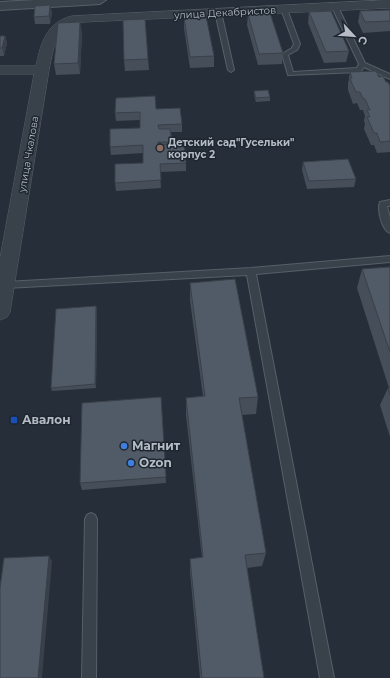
<svg xmlns="http://www.w3.org/2000/svg" width="390" height="678" viewBox="0 0 390 678" font-family="Montserrat,sans-serif">
<style>
.lines{fill:none;stroke-linecap:round;stroke-linejoin:round}
.service-casing{stroke:#575f68;stroke-width:2}
.minor-casing{stroke:#575f68;stroke-width:1}
.tertiary-casing{stroke:#575f68;stroke-width:2}
.service{fill:#39414a;fill-rule:evenodd}
.minor{fill:#39414a;fill-rule:evenodd}
.tertiary{fill:#39414a;fill-rule:evenodd}
.wall{fill:#464e59}
.shaded-wall{fill:#394049}
.building{fill:#515b68;stroke:#394049}
.education-dot{fill:#8d6e63;stroke:#1e262f;stroke-width:1.5}
.transit-dot{fill:#1a4fb4;stroke:#1e262f;stroke-width:1.5}
.shop-dot{fill:#3f7fe0;stroke:#1e262f;stroke-width:1.5}
.labels{text-anchor:middle;stroke-width:3;stroke-linejoin:round;paint-order:stroke}
.far-street-label{font-size:10px;fill:#b5bcc6;stroke:#1e262f}
.far-poi-label{font-size:10px;font-weight:bold;fill:#b5bcc6;stroke:#1e262f;text-anchor:start}
.poi-label{font-size:12px;font-weight:bold;fill:#b5bcc6;stroke:#1e262f;text-anchor:start}
</style>
<rect width="100%" height="100%" fill="#262f39"/>
<g class="lines">
<defs>
<g id="service">
<polygon points="335,5 338,7 365,63 390,74 390,79 364,67 361,71 359,72 288,75 282,54 292,48 294,44 281,9 284,7 287,9 300,44 297,50 288,55 293,72 357,68 359,64 332,7"/>
<polygon points="218,10 221,12 234,70 231,72 228,70 215,12"/>
<path d="M390,200V206H387L390,218V233C382,230 377,210 380,202Z"/>
<polygon points="390,256 390,262 256,274 334,678 320,678 247,275 6,288 1,285 6,282 251,268"/>
<polygon points="91,513 95,515 97,519 96,678 82,678 85,519 87,515"/>
</g>
<path id="minor" d="M390,0V8L84,22C55,27 54,45 49,70L10,312L7,317L0,320V258L34,74H0V66H36C41,42 47,22 72,16Z"/>
<polygon id="tertiary" points="35,0 106,0 100,4 0,10 0,2"/>
</defs>
<use href="#service" class="service-casing"/>
<use href="#minor" class="minor-casing"/>
<use href="#tertiary" class="tertiary-casing"/>
<use href="#service" class="service"/>
<use href="#minor" class="minor"/>
<use href="#tertiary" class="tertiary"/>
</g>
<g class="wall">
<polygon points="50,5 52,13 50,24 35,24 34,17"/>
<polygon points="390,10 390,31 363,33 358,22 360,11"/>
<polygon points="309,12 349,51 346,62 324,63 308,23"/>
<polygon points="248,14 283,53 282,64 258,65 247,25"/>
<polygon points="184,17 214,56 214,67 190,68 184,28"/>
<polygon points="145,19 149,70 125,71 124,60"/>
<polygon points="82,32 80,74 56,75 54,64"/>
<polygon points="0,36 5,36 7,43 4,56 0,56"/>
<polygon points="350,72 379,77 390,86 390,152 377,153 374,145 371,145 364,129 365,124 364,121 365,116 363,110 360,110 357,103 353,104 348,90 348,84"/>
<polygon points="254,91 270,97 270,101 256,102 254,95"/>
<polygon points="156,109 182,124 182,132 171,132 172,145 186,163 186,171 160,172 161,188 116,191 115,183 143,163 143,153 111,155 110,147 140,128 140,120 116,121 115,113"/>
<polygon points="303,162 356,179 354,187 307,189 302,170"/>
<polygon points="390,267 390,437 380,405 388,388 389,388 357,288 362,269"/>
<polygon points="190,283 258,397 256,414 242,415 266,553 262,566 247,568 264,678 200,678 190,572 190,559 202,558 186,415 186,398 203,396 190,301"/>
<polygon points="96,306 97,311 96,388 52,391 51,388"/>
<polygon points="161,397 166,483 82,490 80,483"/>
</g>
<g class="shaded-wall">
<polygon points="50,5 52,13 50,24 49,16"/>
<polygon points="80,22 82,32 80,74 78,63"/>
<polygon points="5,36 7,43 4,56 2,48"/>
<polygon points="96,306 97,311 96,388 95,384"/>
<polygon points="49,556 52,561 42,678 38,678"/>
</g>
<g class="building">
<polygon points="50,5 49,16 34,17 35,6"/>
<polygon points="390,10 390,21 365,22 360,11"/>
<polygon points="331,11 349,51 326,52 309,12"/>
<polygon points="270,13 283,53 259,54 248,14"/>
<polygon points="206,16 214,56 190,57 184,17"/>
<polygon points="145,19 148,59 124,60 123,20"/>
<polygon points="80,22 78,63 54,64 58,23"/>
<polygon points="0,36 5,36 2,48 0,48"/>
<polygon points="376,71 379,77 383,76 386,82 388,82 390,86 390,141 380,142 377,133 374,133 367,117 370,117 367,110 370,110 365,99 363,99 360,92 356,92 350,79 352,78 350,72"/>
<polygon points="268,90 270,97 256,98 254,91"/>
<polygon points="155,96 156,109 180,108 182,124 158,125 159,129 170,129 172,142 158,142 158,145 184,144 186,163 160,164 161,180 115,183 115,164 143,163 143,145 110,147 110,129 140,128 140,112 115,113 116,98"/>
<polygon points="348,159 356,179 309,181 303,162"/>
<polygon points="390,267 390,352 362,269"/>
<polygon points="235,279 258,397 239,398 266,553 245,555 264,678 202,678 190,559 203,557 186,398 205,396 190,283"/>
<polygon points="96,306 95,384 51,388 56,309"/>
<polygon points="390,387 390,395 388,388"/>
<polygon points="161,397 166,477 80,483 82,403"/>
<polygon points="49,556 38,678 0,678 0,588 4,558"/>
</g>
<circle class="education-dot" cx="160" cy="148" r="4"/>
<rect class="transit-dot" x="10" y="416" width="8" height="8" rx="2"/>
<g class="shop-dot">
<circle cx="124" cy="446" r="4"/>
<circle cx="131" cy="463" r="4"/>
</g>
<g class="labels">
<g class="far-street-label">
<text transform="translate(225 12) rotate(-3)" y="4">улица Декабристов</text>
<text transform="translate(28 154) rotate(-80)" y="4">улица Чкалова</text>
</g>
<g class="far-poi-label">
<text x="168" y="146">Детский сад"Гусельки"<tspan x="168" dy="12">корпус 2</tspan></text>
</g>
<g class="poi-label">
<text x="22" y="424">Авалон</text>
<text x="132" y="450">Магнит</text>
<text x="139" y="467">Ozon</text>
</g>
</g>
<g transform="translate(354 36) rotate(116)" stroke="#1e262f" stroke-width="3" paint-order="stroke">
<path d="M0-3L7 15L0 10L-7 15Z" fill="#b5bcc6"/>
<text y="-6" font-size="11" font-weight="bold" text-anchor="middle" fill="#b5bcc6">С</text>
</g>
</svg>
